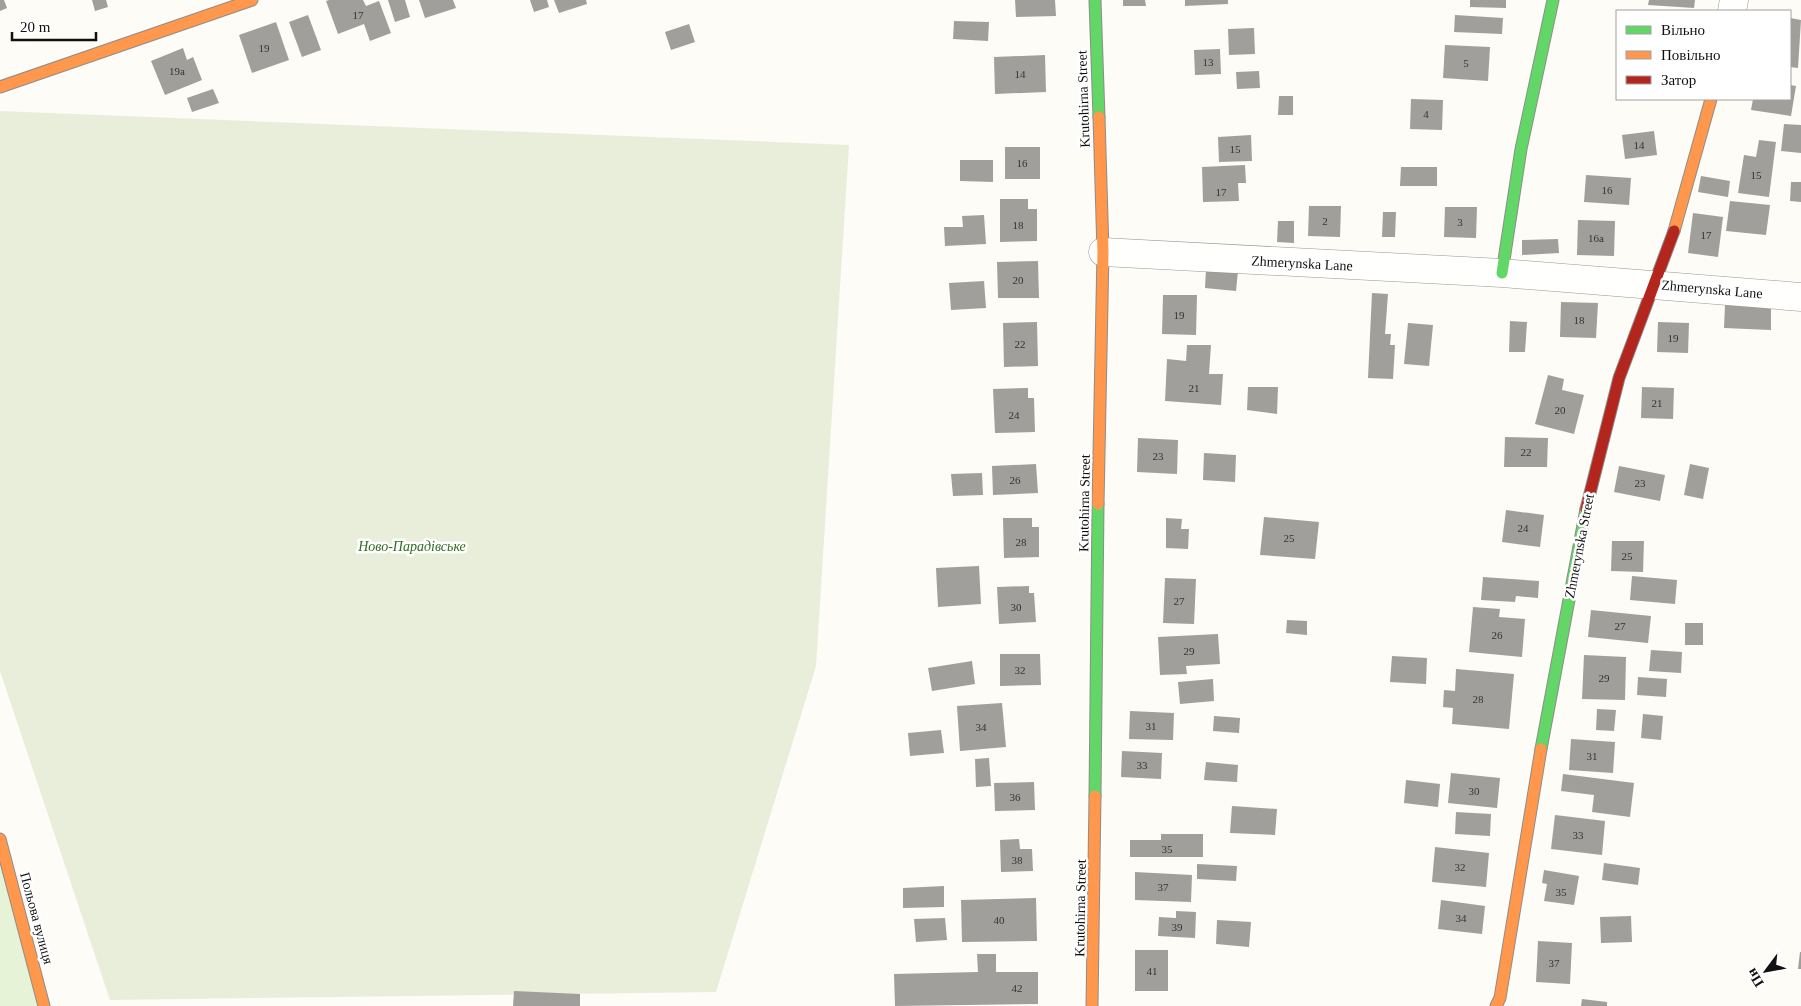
<svg xmlns="http://www.w3.org/2000/svg" width="1801" height="1006" viewBox="0 0 1801 1006" font-family="'Times New Roman',serif">
<style>
.green{fill:#e7f3d7}
.cemetery{fill:#e9eedb}
.building{fill:#a19f9c}
.lines{fill:none;stroke-linecap:round;stroke-linejoin:round}
.street-casing{stroke:#979795;stroke-width:29}
.fast-casing{stroke:#8e8d8b;stroke-width:13}
.slow-casing{stroke:#8e8d8b;stroke-width:13}
.jam-casing{stroke:#8e8d8b;stroke-width:13}
.street{stroke:#fffffe;stroke-width:28}
.fast{stroke:#63d668;stroke-width:11}
.slow{stroke:#ff974d;stroke-width:11}
.jam{stroke:#b3261e;stroke-width:11}
.labels{text-anchor:middle;stroke-width:5;stroke-linejoin:round;paint-order:stroke}
.number-label{font-size:11px;fill:#353434}
.street-label{font-size:14px;fill:#111;stroke:#fff}
.park-label{font-size:14px;font-style:italic;fill:#2f6b1f;stroke:#fff}
</style>
<rect width="100%" height="100%" fill="#fdfcf7"/>
<polygon class="green" points="0,839 44,1006 0,1006"/>
<polygon class="cemetery" points="0,111 849,145 816,666 716,992 110,1000 0,671"/>
<g class="building">
<polygon points="0,0 4,0 7,8 0,11"/>
<polygon points="92,0 106,0 108,7 95,11"/>
<polygon points="329,0 363,0 366,6 379,1 391,33 370,41 364,24 338,34 326,1"/>
<polygon points="388,0 405,0 410,17 395,22"/>
<polygon points="419,0 453,0 456,8 425,18"/>
<polygon points="530,0 547,0 549,7 534,12"/>
<polygon points="554,0 586,0 587,4 559,13"/>
<polygon points="1015,0 1055,0 1056,16 1016,17"/>
<polygon points="1123,0 1145,0 1146,6 1123,6"/>
<polygon points="1185,0 1228,0 1228,4 1185,6"/>
<polygon points="1470,0 1506,0 1506,8 1470,7"/>
<polygon points="1649,0 1695,0 1694,8 1648,5"/>
<polygon points="308,15 321,50 302,57 289,22"/>
<polygon points="1455,15 1503,18 1502,34 1454,32"/>
<polygon points="1790,18 1801,20 1798,68 1790,67"/>
<polygon points="954,21 989,22 988,41 953,39"/>
<polygon points="276,22 289,60 252,73 239,35"/>
<polygon points="689,24 695,42 671,50 665,32"/>
<polygon points="1254,28 1255,54 1229,55 1228,29"/>
<polygon points="1445,45 1490,47 1488,81 1443,78"/>
<polygon points="183,48 187,60 193,57 202,80 165,95 151,61"/>
<polygon points="1220,49 1221,74 1195,75 1194,50"/>
<polygon points="1045,55 1046,92 995,94 994,57"/>
<polygon points="1259,71 1260,88 1237,89 1236,72"/>
<polygon points="1790,85 1796,86 1791,116 1751,110 1753,99 1790,99"/>
<polygon points="213,89 219,103 192,112 187,98"/>
<polygon points="1279,96 1293,96 1293,115 1278,115"/>
<polygon points="1411,99 1443,100 1442,130 1410,129"/>
<polygon points="1784,124 1801,125 1801,153 1781,151"/>
<polygon points="1654,131 1657,155 1625,159 1622,135"/>
<polygon points="1251,135 1252,161 1219,162 1218,137"/>
<polygon points="1759,140 1776,142 1769,197 1738,193 1744,155 1756,157"/>
<rect x="1005" y="147" width="35" height="32"/>
<polygon points="960,160 993,160 993,182 960,181"/>
<polygon points="1245,165 1246,183 1238,183 1239,201 1203,202 1202,167"/>
<polygon points="1401,167 1437,167 1437,186 1400,186"/>
<polygon points="1586,175 1631,178 1629,205 1584,202"/>
<polygon points="1701,176 1730,181 1728,197 1698,192"/>
<polygon points="1791,182 1801,182 1801,202 1790,201"/>
<polygon points="1000,199 1028,199 1028,209 1037,209 1037,241 1000,242"/>
<polygon points="1730,201 1770,205 1766,235 1726,231"/>
<polygon points="1309,206 1341,206 1340,237 1308,236"/>
<polygon points="1445,207 1477,207 1476,238 1444,237"/>
<polygon points="1383,212 1396,212 1395,237 1382,237"/>
<polygon points="1693,213 1723,217 1718,257 1688,253"/>
<polygon points="984,215 986,244 945,246 944,227 963,227 962,216"/>
<polygon points="1578,220 1615,221 1614,256 1577,255"/>
<polygon points="1278,221 1294,221 1294,243 1277,242"/>
<polygon points="1558,239 1559,253 1522,255 1522,240"/>
<polygon points="1038,261 1039,298 998,298 997,262"/>
<polygon points="1206,269 1238,271 1236,291 1205,288"/>
<polygon points="984,281 986,308 951,310 949,283"/>
<polygon points="1372,293 1388,294 1385,334 1391,334 1390,345 1395,345 1393,379 1368,378"/>
<polygon points="1163,295 1197,295 1196,335 1162,334"/>
<polygon points="1561,302 1598,303 1596,338 1560,337"/>
<polygon points="1725,305 1771,307 1771,330 1724,328"/>
<polygon points="1510,321 1527,322 1525,352 1509,352"/>
<polygon points="1037,322 1038,366 1004,367 1003,323"/>
<polygon points="1658,322 1689,323 1688,353 1657,352"/>
<polygon points="1408,323 1433,325 1429,366 1404,364"/>
<polygon points="1187,345 1211,345 1209,374 1223,374 1221,405 1165,401 1167,359 1186,361"/>
<polygon points="1548,375 1564,379 1562,390 1584,395 1574,434 1535,424"/>
<polygon points="1248,387 1278,387 1277,414 1247,410"/>
<polygon points="1642,387 1674,388 1673,419 1641,418"/>
<polygon points="1028,388 1028,398 1034,398 1035,432 995,433 993,389"/>
<polygon points="1505,437 1548,438 1547,467 1504,467"/>
<polygon points="1138,438 1178,440 1177,474 1137,472"/>
<polygon points="1204,453 1236,455 1235,482 1203,480"/>
<polygon points="1036,464 1038,493 993,495 992,466"/>
<polygon points="1690,464 1709,468 1703,499 1684,495"/>
<polygon points="1619,466 1665,475 1660,501 1614,492"/>
<polygon points="982,473 983,495 953,496 951,474"/>
<polygon points="1506,510 1544,515 1540,547 1502,542"/>
<polygon points="1264,517 1319,522 1315,559 1260,555"/>
<polygon points="1003,518 1032,518 1032,527 1039,527 1039,557 1004,558"/>
<polygon points="1166,518 1182,519 1181,529 1189,529 1188,549 1166,548"/>
<polygon points="1612,541 1644,541 1643,572 1611,571"/>
<polygon points="979,566 981,604 938,607 936,568"/>
<polygon points="1632,576 1677,580 1675,604 1630,600"/>
<polygon points="1483,577 1539,581 1538,598 1516,596 1515,602 1481,600"/>
<polygon points="1165,578 1196,579 1194,624 1163,623"/>
<polygon points="1029,586 1029,593 1034,593 1036,622 999,624 997,587"/>
<polygon points="1473,607 1500,609 1499,617 1525,619 1522,657 1469,652"/>
<polygon points="1591,610 1651,616 1648,643 1588,637"/>
<polygon points="1287,620 1307,621 1307,635 1286,633"/>
<rect x="1685" y="623" width="18" height="22"/>
<polygon points="1218,634 1220,664 1186,666 1187,674 1160,675 1158,637"/>
<polygon points="1651,650 1682,652 1681,673 1649,671"/>
<polygon points="1000,654 1040,654 1041,685 1000,686"/>
<polygon points="1584,655 1626,657 1625,700 1582,699"/>
<polygon points="1392,656 1427,658 1426,684 1390,682"/>
<polygon points="972,661 975,684 932,691 928,668"/>
<polygon points="1456,669 1514,674 1509,729 1452,724 1453,708 1443,707 1444,690 1455,691"/>
<polygon points="1638,677 1667,679 1666,697 1637,695"/>
<polygon points="1213,679 1214,701 1180,704 1178,682"/>
<polygon points="1002,703 1006,747 960,751 957,706"/>
<polygon points="1597,709 1616,710 1614,731 1596,730"/>
<polygon points="1130,711 1174,713 1173,740 1129,739"/>
<polygon points="1643,714 1663,716 1661,740 1641,738"/>
<polygon points="1214,716 1240,718 1239,733 1213,731"/>
<polygon points="941,730 944,753 910,756 908,733"/>
<polygon points="1571,739 1615,742 1613,773 1569,770"/>
<polygon points="1122,751 1162,753 1161,779 1121,777"/>
<polygon points="989,758 991,786 976,787 975,759"/>
<polygon points="1206,762 1238,765 1237,782 1204,780"/>
<polygon points="1451,773 1500,778 1497,808 1448,803"/>
<polygon points="1563,774 1634,783 1630,817 1592,812 1594,795 1561,791"/>
<polygon points="1406,780 1440,784 1438,807 1404,803"/>
<polygon points="1034,782 1035,810 995,811 994,783"/>
<polygon points="1232,806 1277,809 1275,835 1230,833"/>
<polygon points="1456,812 1491,814 1490,836 1455,834"/>
<polygon points="1555,815 1605,821 1602,855 1551,849"/>
<polygon points="1161,834 1203,834 1203,857 1130,857 1130,840 1161,840"/>
<polygon points="1019,839 1020,849 1032,849 1033,871 1001,872 1000,840"/>
<polygon points="1435,847 1489,853 1486,887 1432,882"/>
<polygon points="1604,863 1640,868 1638,885 1602,880"/>
<polygon points="1197,864 1237,866 1236,881 1197,879"/>
<polygon points="1544,870 1579,876 1574,905 1544,901 1547,884 1542,883"/>
<polygon points="1135,872 1192,875 1191,902 1135,900"/>
<polygon points="944,886 944,907 903,908 903,888"/>
<polygon points="1036,898 1037,941 962,942 961,900"/>
<polygon points="1441,900 1485,906 1482,934 1438,929"/>
<polygon points="1176,911 1196,912 1195,938 1158,936 1159,917 1176,918"/>
<polygon points="1631,916 1632,942 1601,943 1600,917"/>
<polygon points="945,918 947,940 916,942 914,919"/>
<polygon points="1217,920 1251,922 1249,947 1216,944"/>
<polygon points="1538,941 1572,943 1570,984 1536,982"/>
<rect x="1135" y="950" width="33" height="41"/>
<polygon points="1800,952 1801,952 1801,969 1798,969"/>
<polygon points="977,954 996,954 996,972 1038,972 1038,1004 895,1006 894,974 978,972"/>
<polygon points="514,991 580,994 580,1006 513,1006"/>
<polygon points="1582,999 1607,1002 1607,1006 1581,1006"/>
</g>
<g class="lines">
<defs>
<g id="street">
<polyline points="1732,11 1734,0"/>
<polyline points="1103,252 1502,273 1801,297"/>
</g>
<g id="fast">
<polyline points="1095,0 1099,117"/>
<polyline points="1502,273 1521,149 1553,0"/>
<polyline points="1541,749 1586,509"/>
<polyline points="1095,796 1098,504"/>
</g>
<g id="slow">
<polyline points="0,87 252,0"/>
<polyline points="1674,231 1711,99"/>
<polyline points="1098,504 1103,252 1099,117"/>
<polyline points="0,839 44,1006"/>
<polyline points="1092,1006 1095,796"/>
<polyline points="1496,1006 1500,998 1541,749"/>
</g>
<polyline id="jam" points="1586,509 1619,378 1674,231"/>
</defs>
<use href="#street" class="street-casing"/>
<use href="#fast" class="fast-casing"/>
<use href="#slow" class="slow-casing"/>
<use href="#jam" class="jam-casing"/>
<use href="#street" class="street"/>
<use href="#fast" class="fast"/>
<use href="#slow" class="slow"/>
<use href="#jam" class="jam"/>
</g>
<g class="labels">
<g class="number-label">
<text x="358" y="19">17</text>
<text x="264" y="52">19</text>
<text x="1208" y="66">13</text>
<text x="1466" y="67">5</text>
<text x="177" y="75">19а</text>
<text x="1020" y="78">14</text>
<text x="1426" y="118">4</text>
<text x="1639" y="149">14</text>
<text x="1235" y="153">15</text>
<text x="1022" y="167">16</text>
<text x="1756" y="179">15</text>
<text x="1607" y="194">16</text>
<text x="1221" y="196">17</text>
<text x="1325" y="225">2</text>
<text x="1460" y="226">3</text>
<text x="1018" y="229">18</text>
<text x="1706" y="239">17</text>
<text x="1596" y="242">16а</text>
<text x="1018" y="284">20</text>
<text x="1179" y="319">19</text>
<text x="1579" y="324">18</text>
<text x="1673" y="342">19</text>
<text x="1020" y="348">22</text>
<text x="1194" y="392">21</text>
<text x="1657" y="407">21</text>
<text x="1560" y="414">20</text>
<text x="1014" y="419">24</text>
<text x="1526" y="456">22</text>
<text x="1158" y="460">23</text>
<text x="1015" y="484">26</text>
<text x="1640" y="487">23</text>
<text x="1523" y="532">24</text>
<text x="1289" y="542">25</text>
<text x="1021" y="546">28</text>
<text x="1627" y="560">25</text>
<text x="1179" y="605">27</text>
<text x="1016" y="611">30</text>
<text x="1620" y="630">27</text>
<text x="1497" y="639">26</text>
<text x="1189" y="655">29</text>
<text x="1020" y="674">32</text>
<text x="1604" y="682">29</text>
<text x="1478" y="703">28</text>
<text x="1151" y="730">31</text>
<text x="981" y="731">34</text>
<text x="1592" y="760">31</text>
<text x="1142" y="769">33</text>
<text x="1474" y="795">30</text>
<text x="1015" y="801">36</text>
<text x="1578" y="839">33</text>
<text x="1167" y="853">35</text>
<text x="1017" y="864">38</text>
<text x="1460" y="871">32</text>
<text x="1163" y="891">37</text>
<text x="1561" y="896">35</text>
<text x="1461" y="922">34</text>
<text x="999" y="924">40</text>
<text x="1177" y="931">39</text>
<text x="1554" y="967">37</text>
<text x="1152" y="975">41</text>
<text x="1017" y="992">42</text>
</g>
<g class="street-label">
<text transform="translate(1083 99) rotate(-92)" y="5">Krutohirna Street</text>
<text transform="translate(1302 263) rotate(3)" y="5">Zhmerynska Lane</text>
<text transform="translate(1712 289) rotate(5)" y="5">Zhmerynska Lane</text>
<text transform="translate(1084 503) rotate(-89)" y="5">Krutohirna Street</text>
<text transform="translate(1579 546) rotate(-79)" y="5">Zhmerynska Street</text>
<text transform="translate(1080 908) rotate(-89)" y="5">Krutohirna Street</text>
<text transform="translate(37 918) rotate(75)" y="5">Польова вулиця</text>
</g>
<g class="park-label">
<text x="412" y="551">Ново-Парадівське</text>
</g>
</g>
<rect x="1616" y="10" width="175" height="90" fill="#ffffff" stroke="#a0a0a0"/>
<rect x="1626" y="26" width="25" height="8" fill="#63d668" stroke="#a0a0a0"/>
<text x="1661" y="35" font-size="15" fill="#111111">Вільно</text>
<rect x="1626" y="51" width="25" height="8" fill="#ff974d" stroke="#a0a0a0"/>
<text x="1661" y="60" font-size="15" fill="#111111">Повільно</text>
<rect x="1626" y="76" width="25" height="8" fill="#b3261e" stroke="#a0a0a0"/>
<text x="1661" y="85" font-size="15" fill="#111111">Затор</text>
<g transform="translate(1766 971) rotate(238)" stroke="#ffffff" stroke-width="4" paint-order="stroke">
<path d="M0-4L9 19L0 12L-9 19Z" fill="#111111"/>
<text y="-8" font-size="14" font-weight="bold" text-anchor="middle" fill="#111111">Пн</text>
</g>
<path d="M12 32v8h84v-8" fill="none" stroke="#111111" stroke-width="2.5"/>
<text x="20" y="32" font-size="15" fill="#111111" stroke="#ffffff" stroke-width="4" paint-order="stroke">20 m</text>
</svg>
